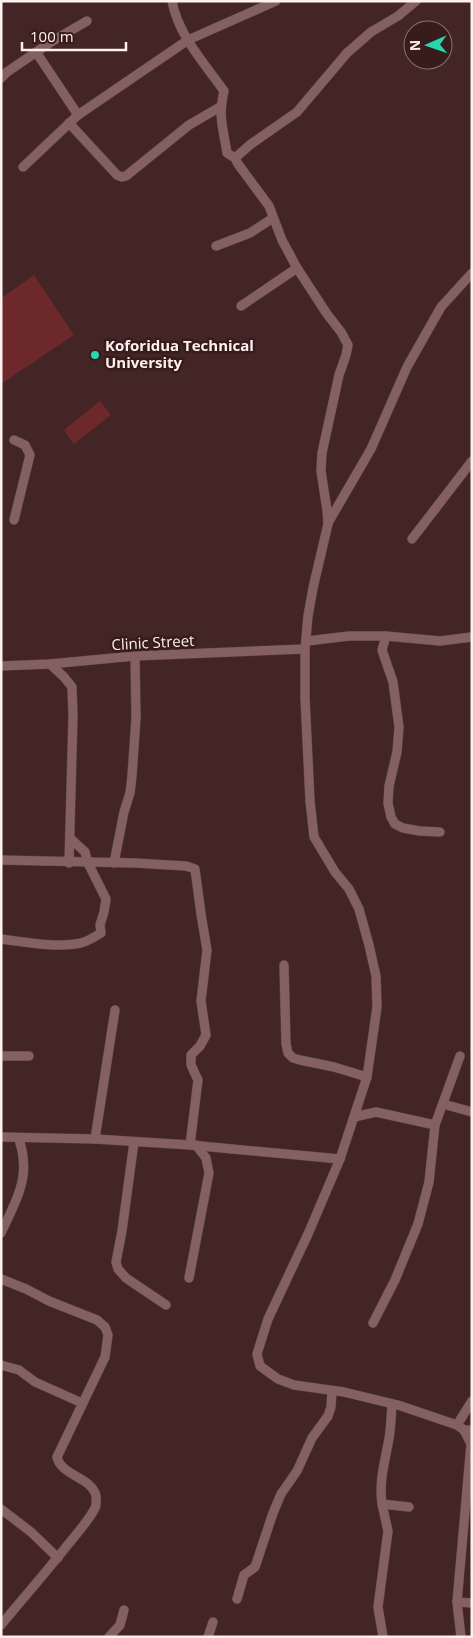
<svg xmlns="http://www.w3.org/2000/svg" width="473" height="1638" viewBox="0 0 473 1638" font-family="'Open Sans',sans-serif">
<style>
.green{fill:#6c282a}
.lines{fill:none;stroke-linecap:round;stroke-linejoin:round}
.street-casing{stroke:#5b4443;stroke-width:10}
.street{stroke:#846160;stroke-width:9}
.poi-dot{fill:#2bd5ac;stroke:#381b1b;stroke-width:2}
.labels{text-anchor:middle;stroke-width:5;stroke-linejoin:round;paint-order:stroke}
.poi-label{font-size:15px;font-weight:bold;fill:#fef1f0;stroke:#381b1b;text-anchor:start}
.street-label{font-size:15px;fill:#fef1f0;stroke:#381b1b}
</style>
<rect width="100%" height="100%" fill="#422524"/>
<g class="green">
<polygon points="34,275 74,335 1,384 1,298"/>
<polygon points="100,401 111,415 74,444 64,430"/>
</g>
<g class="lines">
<defs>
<g id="street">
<path d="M172,1C178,35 205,64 224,91C218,118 223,127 227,153L235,158"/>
<polyline points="36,52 78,115"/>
<polyline points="1,78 7,72 51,42 87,21"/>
<polyline points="69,123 117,175 122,177 126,176 189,125 220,107"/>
<polyline points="23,167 78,115 188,40 276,1"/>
<polyline points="216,246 250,233 273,218"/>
<polyline points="241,306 297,268"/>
<polyline points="14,520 30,455 25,445 14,440"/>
<polyline points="328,523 371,449 407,367 441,307 472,273"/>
<polyline points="412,539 472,461"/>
<polyline points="307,641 349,636 386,636"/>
<polyline points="50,664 64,677 72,687 73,716 69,863"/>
<polyline points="1,666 50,664 135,656 305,649"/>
<polyline points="440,832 420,831 403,828 395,824 391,817 388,803 389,786 397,752 399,727 393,682 382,650 386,636 440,641 472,637"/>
<polyline points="1,860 135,863 186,866 195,869 201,914 207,950 201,1001 206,1035 200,1046 191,1055 191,1065 198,1080 190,1145"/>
<polyline points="114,863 124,812 130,793 132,776 136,718 135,656"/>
<path d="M1,939C24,942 62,949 84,942C90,940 96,936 101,933L100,925L104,912L106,899L88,863L85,852L71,839"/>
<polyline points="284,965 286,1044 288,1053 293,1058 300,1060 334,1067 367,1077"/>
<polyline points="1,1056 29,1056"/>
<polyline points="443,1104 472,1112"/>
<polyline points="354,1117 376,1112 435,1125"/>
<polyline points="1,1137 95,1139 190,1145 340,1159 308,1234 268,1319 257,1354 260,1366 278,1379 294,1385 344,1392 398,1405 457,1425 464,1430 472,1430"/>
<polyline points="95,1139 115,1010"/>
<polyline points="134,1142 122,1231 116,1262 118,1269 126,1278 166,1305"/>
<polyline points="340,1159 367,1077 377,1007 376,976 369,945 359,909 349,889 335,872 314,837 310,801 305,698 305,649 308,616 313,588 328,524 327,510 321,471 322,453 339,375 346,355 348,345 341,332 327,314 297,268 282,240 269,206 238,164 235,158 251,144 297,112 347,53 371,32 398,16 416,1"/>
<path d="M1,1233C12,1209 27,1184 23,1158C23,1151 20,1145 19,1138"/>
<polyline points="189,1278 209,1173 206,1158 196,1145"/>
<path d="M1,1279L26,1289L49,1301L97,1320L105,1327L108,1335L105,1357L57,1457C61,1476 92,1477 96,1496C96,1500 97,1505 95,1508C89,1520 79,1531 70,1542C48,1570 24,1597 1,1625"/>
<polyline points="373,1323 395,1280 418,1224 429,1182 435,1125 460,1056"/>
<polyline points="1,1365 19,1370 35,1382 82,1403"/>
<path d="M392,1404C391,1417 391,1431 388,1444C384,1465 379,1483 382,1504L409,1507"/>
<polyline points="457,1425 472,1401"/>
<polyline points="382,1504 388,1531 378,1607 383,1637"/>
<polyline points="1,1509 31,1532 58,1558"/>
<polyline points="237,1599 244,1575 255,1567 273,1513 281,1494 297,1471 312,1438 328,1416 331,1407 332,1391"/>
<polyline points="457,1602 472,1603"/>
<polyline points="109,1637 120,1625 124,1610"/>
<polyline points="208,1637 213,1622"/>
<polyline points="461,1637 457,1602 471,1444 464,1430"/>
</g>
</defs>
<use href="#street" class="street-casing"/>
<use href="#street" class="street"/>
</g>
<circle class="poi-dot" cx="95" cy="355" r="5"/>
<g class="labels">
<g class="poi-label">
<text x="105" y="351">Koforidua Technical<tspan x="105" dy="17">University</tspan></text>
</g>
<g class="street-label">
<text transform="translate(153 643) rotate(-3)" y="5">Clinic Street</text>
</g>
</g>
<rect width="473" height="1638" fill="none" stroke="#fef1f0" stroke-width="5"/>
<g transform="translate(428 45) rotate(268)"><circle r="24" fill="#381b1b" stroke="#877170"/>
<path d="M0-4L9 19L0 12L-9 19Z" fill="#2bd5ac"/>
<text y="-8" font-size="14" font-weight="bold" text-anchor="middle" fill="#fef1f0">N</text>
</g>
<path d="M22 42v8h104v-8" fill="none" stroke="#fef1f0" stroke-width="2.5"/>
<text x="30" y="42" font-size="15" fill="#fef1f0" stroke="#381b1b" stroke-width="4" paint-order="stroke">100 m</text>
</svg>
